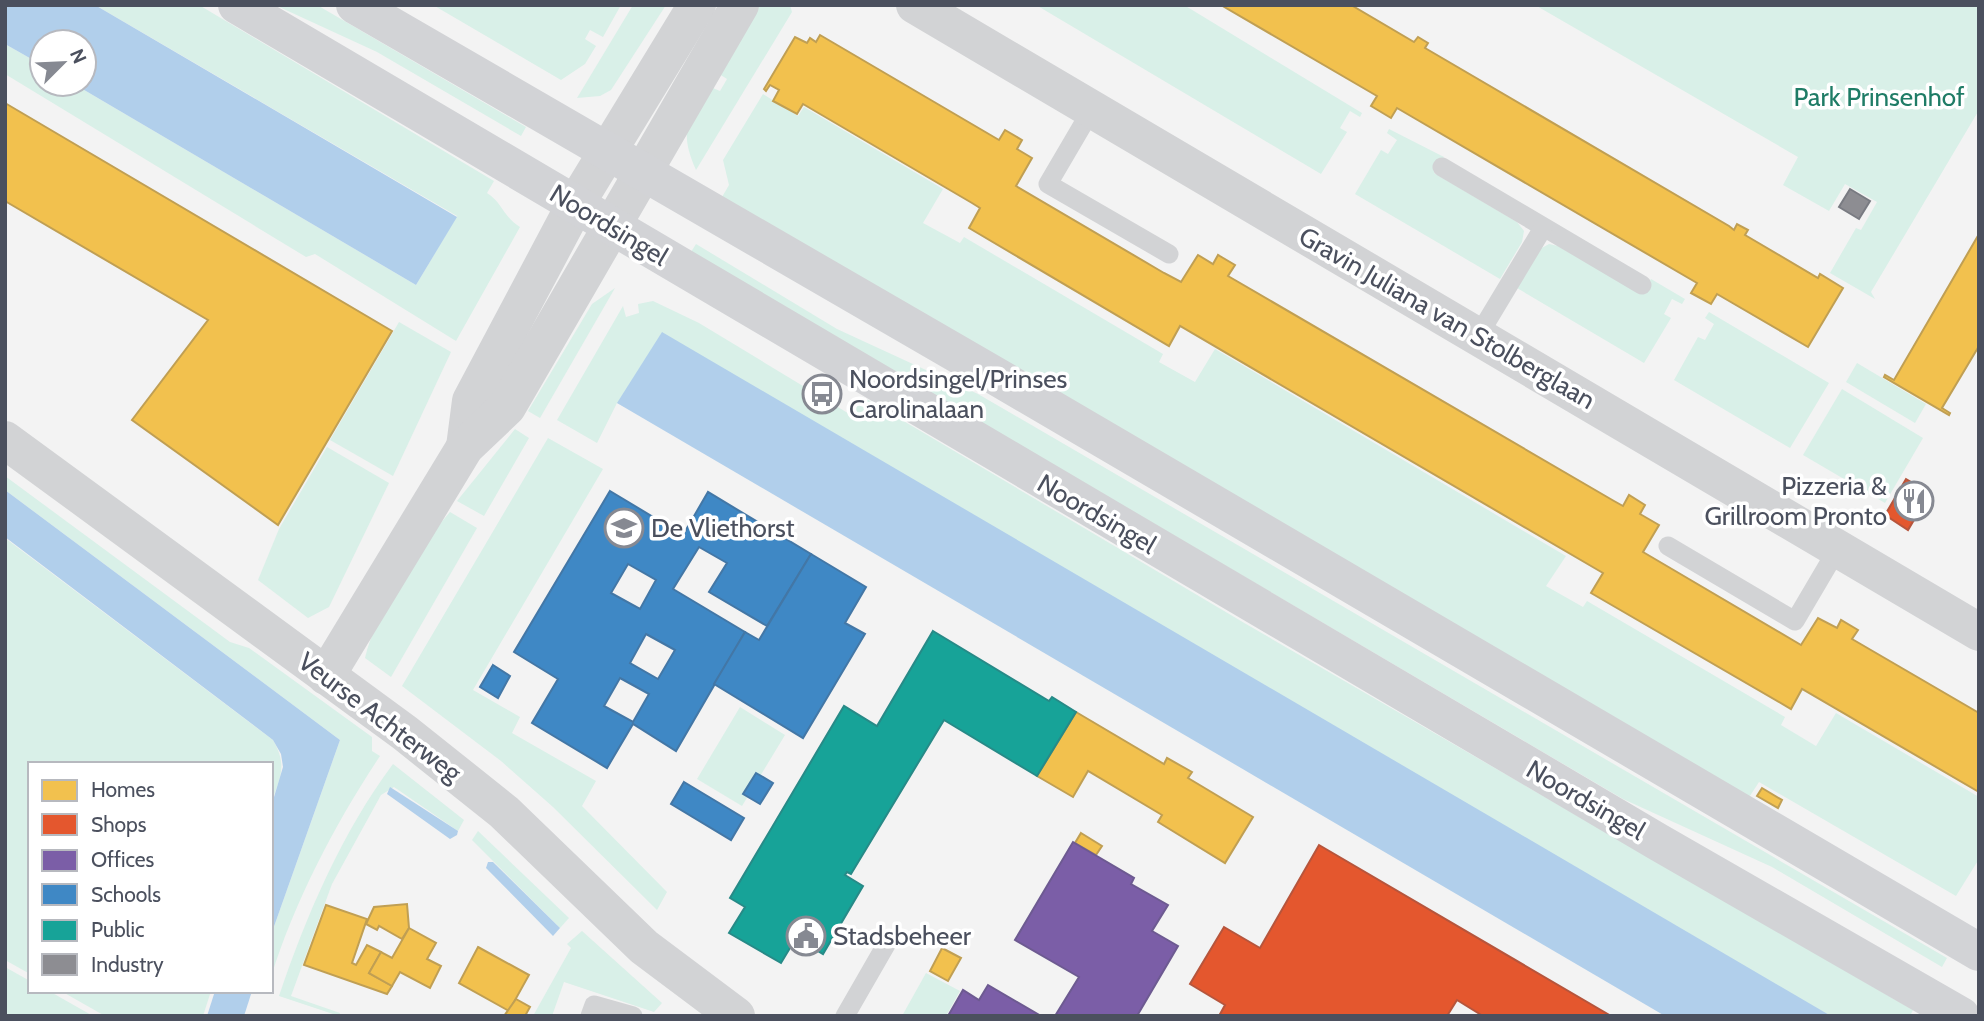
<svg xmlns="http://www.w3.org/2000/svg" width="1984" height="1021" viewBox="0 0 1984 1021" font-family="Cabin,sans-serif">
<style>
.green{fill:#d9f0e8}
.water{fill:#b1cfeb}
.homes{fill:#f2c14e;stroke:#c09f53;stroke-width:2}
.shops{fill:#e4572e;stroke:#b6553c;stroke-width:2}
.offices{fill:#7b5ea7;stroke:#6d5a91;stroke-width:2}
.schools{fill:#3f88c5;stroke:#4377a6;stroke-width:2;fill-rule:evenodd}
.public{fill:#17a398;stroke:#278a87;stroke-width:2}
.industry{fill:#8d8d92;stroke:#797b82;stroke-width:2}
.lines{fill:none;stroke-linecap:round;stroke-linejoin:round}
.lane{stroke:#d2d3d5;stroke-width:19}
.street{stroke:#d2d3d5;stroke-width:38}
.secondary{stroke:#d2d3d6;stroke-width:38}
.labels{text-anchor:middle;stroke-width:7;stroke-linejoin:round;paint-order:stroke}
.park-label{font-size:26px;fill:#1f7c66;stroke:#fff}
.street-label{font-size:26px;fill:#4b505e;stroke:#fff}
.poi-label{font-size:26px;fill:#4b505e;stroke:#fff;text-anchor:start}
</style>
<rect width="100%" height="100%" fill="#f3f3f3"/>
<g class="green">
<path d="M95,5H199L494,181L487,193C502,202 504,218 520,227L456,341L315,254L306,257L5,74V44L42,65V84H74L416,285L457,216Z"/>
<polygon points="275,5 317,5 526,127 521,136 377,52"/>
<polygon points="433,5 621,5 603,37 590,30 585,39 596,46 585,64 561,80"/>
<polygon points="633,5 666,5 611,90 600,96 577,98"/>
<path d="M758,5H790L792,12L696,170C678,129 689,122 708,86L720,91L727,79L716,72Z"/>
<polygon points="1036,5 1184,5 1362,113 1360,117 1350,111 1340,128 1347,132 1321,174"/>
<polygon points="1535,5 1979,5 1979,110 1871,292 1875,299 1830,273 1856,228 1861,230 1877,202 1845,184 1829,211 1783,185 1798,157"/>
<polygon points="763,94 798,116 804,107 943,189 923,223 960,243 964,237 1163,354 1159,362 1195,382 1215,349 1566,556 1546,586 1583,607 1587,601 1785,717 1781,725 1816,746 1836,713 1979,797 1979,859 1956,896 1759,782 1748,799 722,197 729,185 723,160"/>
<polygon points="1389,129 1444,157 1434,173 1517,222 1524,231 1522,242 1500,279 1355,194 1381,150 1388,154 1397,140 1387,133"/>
<polygon points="696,244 837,329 978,394 1947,958 1942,967 1772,867 1623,799 691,252"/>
<polygon points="1549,244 1558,246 1641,294 1651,279 1685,299 1682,304 1672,299 1664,314 1671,318 1644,363 1517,288 1540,249"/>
<polygon points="615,288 540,418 528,411 592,304"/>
<polygon points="653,301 699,323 851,415 863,397 1246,624 1913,1010 1910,1016 1831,1016 617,403 597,443 557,420 623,306 626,317 639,313 638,304"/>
<polygon points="1709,312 1829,383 1790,448 1674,380 1698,337 1705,340 1714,324 1705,318"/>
<polygon points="399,322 451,352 393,476 330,440"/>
<polygon points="1857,363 1926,404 1915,423 1846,382"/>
<polygon points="1842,389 1923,438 1885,503 1803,455"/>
<polygon points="515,429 529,438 484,516 457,501"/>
<polygon points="548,438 603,469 473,690 520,717 512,733 596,781 582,806 667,892 657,910 553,807 501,761 402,686"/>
<polygon points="327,447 389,483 329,607 308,618 258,580 279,529"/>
<path d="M5,476L230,642L249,648L372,737V751L380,756C335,824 295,900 271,977V935L340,740L5,490Z"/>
<path d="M450,512L477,528L391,677L365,658C375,613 419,548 450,512Z"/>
<path d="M5,538L273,740C288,766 280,777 271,804V764H30V974L5,960Z"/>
<polygon points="740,707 785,735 742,806 697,779"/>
<path d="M393,764L464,820L458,831L394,787L381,795L332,884L291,996L340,1013L339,1016L279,996C306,916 342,832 393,764Z"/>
<polygon points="478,831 569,918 560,928 472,840"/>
<polygon points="582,931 662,1003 654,1012 564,982 552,1016 533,1016 571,948 567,944"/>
<polygon points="5,967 30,981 30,991 49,991 93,1016 5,1016"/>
<polygon points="926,973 960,991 946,1016 902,1016"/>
<polygon points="61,991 211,991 203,1016 105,1016"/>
</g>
<g class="water">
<polygon points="5,5 95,5 457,217 416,285 74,84 84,84 84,42 42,42 42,65 5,44"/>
<polygon points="662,332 1831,1016 1665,1016 617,403"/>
<polygon points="5,490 340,740 271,935 271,807 283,767 281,754 273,740 5,537"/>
<polygon points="390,787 458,831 457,835 450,839 387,794"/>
<polygon points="488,862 493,862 560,928 553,936 486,868"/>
<polygon points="215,991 252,991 244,1016 207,1016"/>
</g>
<g class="homes">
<polygon points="1221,5 1351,5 1414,42 1418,37 1428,43 1425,48 1729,226 1734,230 1737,224 1748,230 1745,235 1818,278 1820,274 1843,288 1808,347 1717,294 1711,304 1691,293 1697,283 1397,108 1391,118 1371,106 1377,96"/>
<polygon points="820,35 999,140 1005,130 1022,140 1017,149 1032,158 1016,186 1164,273 1181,282 1198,255 1213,264 1218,255 1235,265 1228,276 1614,501 1623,506 1629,495 1645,505 1640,514 1659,525 1643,552 1801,645 1818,618 1837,628 1841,620 1858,630 1852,639 1979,713 1979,792 1802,689 1791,709 1591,593 1603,573 1180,326 1169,346 969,228 980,208 972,203 803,104 797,114 773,101 779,90 770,85 766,91 764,89 795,37 807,43 810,38 816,42"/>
<polygon points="5,103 392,331 278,525 132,420 208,320 5,201"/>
<polygon points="1979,234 1979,346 1942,408 1950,413 1949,415 1884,377 1885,375 1894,380"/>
<polygon points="1076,712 1164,764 1167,758 1192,772 1188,778 1253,817 1225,863 1158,822 1162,815 1088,771 1073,797 1037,776"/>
<polygon points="1762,788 1782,800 1778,808 1757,796"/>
<polygon points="1081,833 1102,846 1096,855 1075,843"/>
<polygon points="407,904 409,928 402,939 379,926 377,930 366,924 374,907"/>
<polygon points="326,905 367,919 352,963 356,965 367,945 381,952 369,973 392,986 387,994 304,965"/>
<polygon points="409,928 436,943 427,959 441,966 430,988 400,972 392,986 369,973 381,952 392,958"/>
<polygon points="478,947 529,975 509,1011 459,983"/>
<polygon points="942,948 961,958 948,981 930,971"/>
<polygon points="516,999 530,1007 525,1016 504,1016"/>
</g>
<g class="shops">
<polygon points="1906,479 1930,493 1908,530 1885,515"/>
<polygon points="1319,845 1611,1016 1483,1016 1457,1000 1447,1016 1219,1016 1225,1005 1190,984 1224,927 1260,948"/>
</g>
<g class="offices">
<polygon points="1073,842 1134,878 1131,884 1168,905 1152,931 1178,946 1137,1016 1055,1016 1079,977 1015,940"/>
<polygon points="988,985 1041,1016 948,1016 963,990 979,1000"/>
</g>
<g class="schools">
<path d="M610,491L683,535L708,492L811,554L767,626L709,592L727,563L699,547L673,589L745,632L676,751L633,724L607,768L532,723L558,679L514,652ZM628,564L656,580L640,609L611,593ZM646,634L675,650L658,679L630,663ZM620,678L649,694L633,722L604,706Z"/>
<polygon points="811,554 866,587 845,623 865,634 803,738 714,684 745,632 759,640"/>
<polygon points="493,665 510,676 498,698 480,687"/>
<polygon points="756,773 773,783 760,804 743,794"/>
<polygon points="684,782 744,818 731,840 671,804"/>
</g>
<polygon class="public" points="933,631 1049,701 1052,697 1076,712 1037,776 944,720 851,874 847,872 845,875 863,886 823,954 803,942 793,943 781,963 729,933 745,907 730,898 844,706 877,726"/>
<polygon class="industry" points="1850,189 1870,201 1859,219 1839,207"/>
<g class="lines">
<g class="lane">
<polyline points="1092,109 1048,184 1169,254"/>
<polyline points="1442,167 1642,285"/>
<polyline points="1478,336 1543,228"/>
<polyline points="1668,546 1795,621 1838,548"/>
<polyline points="590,1016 594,1005 633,1016"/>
<polyline points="845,1016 887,943"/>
</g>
<g class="street">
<polyline points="915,5 1979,632"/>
<polyline points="5,440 405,733 504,812 644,947 736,1016"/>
<polyline points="465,447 471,401 575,205 697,5"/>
<polyline points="326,676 465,447 507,407 740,5"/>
</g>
<g class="secondary">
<polyline points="237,5 1658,842 1961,1016"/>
<polyline points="355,5 999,378 1979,952"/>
</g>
</g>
<defs>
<symbol id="bus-ring" viewBox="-11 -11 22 22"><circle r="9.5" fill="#fff" stroke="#868992" stroke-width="1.5"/><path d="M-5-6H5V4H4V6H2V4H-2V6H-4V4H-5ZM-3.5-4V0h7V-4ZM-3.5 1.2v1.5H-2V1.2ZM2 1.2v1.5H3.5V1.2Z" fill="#868992"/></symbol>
<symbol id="restaurant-ring" viewBox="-11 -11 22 22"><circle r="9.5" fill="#fff" stroke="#868992" stroke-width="1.5"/><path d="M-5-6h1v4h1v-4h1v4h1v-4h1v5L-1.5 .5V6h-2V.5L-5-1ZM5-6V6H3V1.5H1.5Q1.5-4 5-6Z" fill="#868992"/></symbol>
<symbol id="school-ring" viewBox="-11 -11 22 22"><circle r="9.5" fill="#fff" stroke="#868992" stroke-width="1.5"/><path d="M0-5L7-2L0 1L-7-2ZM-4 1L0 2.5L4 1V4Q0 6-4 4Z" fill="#868992"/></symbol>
<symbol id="civic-ring" viewBox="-11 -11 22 22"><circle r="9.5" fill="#fff" stroke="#868992" stroke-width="1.5"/><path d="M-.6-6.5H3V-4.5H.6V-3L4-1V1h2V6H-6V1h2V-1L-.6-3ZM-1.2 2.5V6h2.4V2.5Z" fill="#868992"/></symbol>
</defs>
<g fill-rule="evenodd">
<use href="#bus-ring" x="800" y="372" width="44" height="44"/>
<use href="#restaurant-ring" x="1892" y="479" width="44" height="44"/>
<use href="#school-ring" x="602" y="506" width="44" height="44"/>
<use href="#civic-ring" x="784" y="914" width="44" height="44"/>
</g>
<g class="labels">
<g class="park-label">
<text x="1879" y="106">Park Prinsenhof</text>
</g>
<g class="street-label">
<text transform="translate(609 225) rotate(31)" y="9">Noordsingel</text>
<text transform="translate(1447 318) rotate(30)" y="9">Gravin Juliana van Stolberglaan</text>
<text transform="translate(1097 514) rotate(30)" y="9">Noordsingel</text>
<text transform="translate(380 717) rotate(37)" y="9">Veurse Achterweg</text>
<text transform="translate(1586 800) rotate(30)" y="9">Noordsingel</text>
</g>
<g class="poi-label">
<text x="849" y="388">Noordsingel/Prinses<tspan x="849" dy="30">Carolinalaan</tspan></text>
<text x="1887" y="495" text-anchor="end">Pizzeria &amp;<tspan x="1887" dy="30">Grillroom Pronto</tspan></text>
<text x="651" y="537">De Vliethorst</text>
<text x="833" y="945">Stadsbeheer</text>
</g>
</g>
<rect width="1984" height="1021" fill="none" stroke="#4b505e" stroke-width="14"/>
<rect x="28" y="762" width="245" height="231" fill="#ffffff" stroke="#b7b9bf" stroke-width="2"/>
<rect x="42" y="780" width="35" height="21" fill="#f2c14e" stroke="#b7b9bf" stroke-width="2"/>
<text x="91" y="797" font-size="21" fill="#4b505e">Homes</text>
<rect x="42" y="814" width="35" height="21" fill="#e4572e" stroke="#b7b9bf" stroke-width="2"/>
<text x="91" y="832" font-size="21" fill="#4b505e">Shops</text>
<rect x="42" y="850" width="35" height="21" fill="#7b5ea7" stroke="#b7b9bf" stroke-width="2"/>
<text x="91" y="867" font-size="21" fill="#4b505e">Offices</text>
<rect x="42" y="884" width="35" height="21" fill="#3f88c5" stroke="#b7b9bf" stroke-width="2"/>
<text x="91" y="902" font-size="21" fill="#4b505e">Schools</text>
<rect x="42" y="920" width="35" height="21" fill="#17a398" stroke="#b7b9bf" stroke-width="2"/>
<text x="91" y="937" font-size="21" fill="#4b505e">Public</text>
<rect x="42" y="954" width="35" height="21" fill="#8d8d92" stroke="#b7b9bf" stroke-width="2"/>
<text x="91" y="972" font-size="21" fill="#4b505e">Industry</text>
<g transform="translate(63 63) rotate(66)"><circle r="33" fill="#ffffff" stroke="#b7b9bf" stroke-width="2"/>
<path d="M0-5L12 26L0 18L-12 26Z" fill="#868992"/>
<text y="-10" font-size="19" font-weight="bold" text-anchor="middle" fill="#4b505e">N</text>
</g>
</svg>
